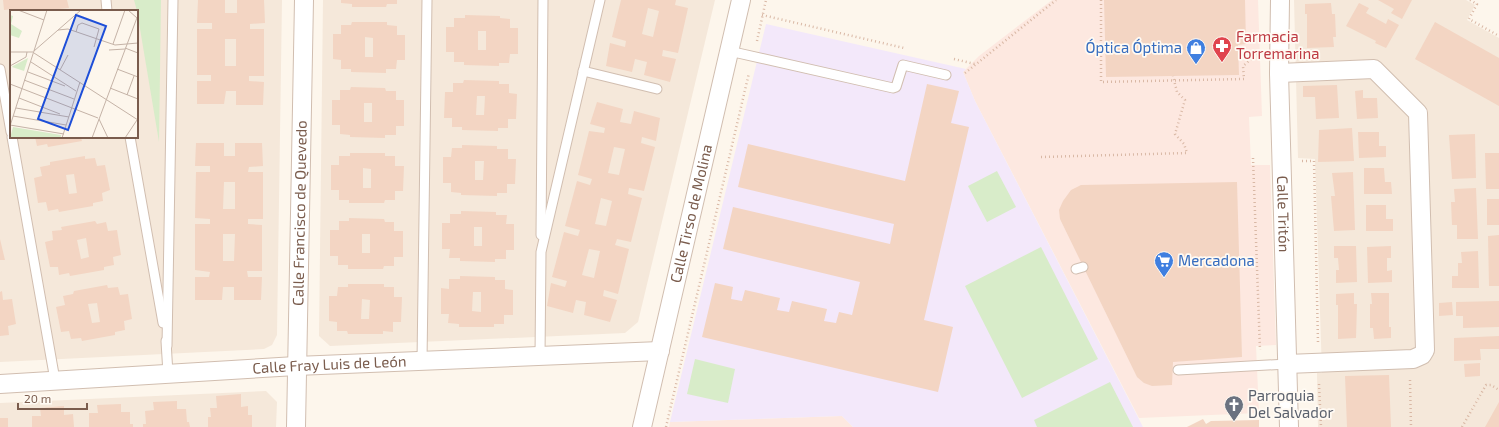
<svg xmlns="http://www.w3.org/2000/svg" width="1499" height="427" viewBox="0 0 1499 427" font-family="'Exo 2',sans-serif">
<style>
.residential{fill:#f5e8da;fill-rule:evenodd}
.commercial{fill:#fde8e0}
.education{fill:#f3e8fa}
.green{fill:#d8ecc9}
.building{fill:#f3d5c3;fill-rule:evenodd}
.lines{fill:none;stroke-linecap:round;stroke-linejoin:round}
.lane-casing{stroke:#d1beb0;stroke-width:11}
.street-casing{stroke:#d1beb0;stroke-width:20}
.path{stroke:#d9b8a5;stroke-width:2.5;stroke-dasharray:1 3;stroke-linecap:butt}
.lane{stroke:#fff;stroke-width:9}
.street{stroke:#fff;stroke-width:18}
.labels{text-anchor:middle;stroke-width:3.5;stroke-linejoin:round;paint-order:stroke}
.health-label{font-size:15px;fill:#be3a42;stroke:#fffaf3;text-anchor:start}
.shop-label{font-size:15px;fill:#366cbe;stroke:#fffaf3;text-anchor:end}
.street-label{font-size:15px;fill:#7a5c4d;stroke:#fffaf3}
.worship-label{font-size:15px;fill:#5b616d;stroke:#fffaf3;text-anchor:start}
.inset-road{fill:none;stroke:#c5b3a7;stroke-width:1}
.view{fill:#1d4ed8;fill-opacity:0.15;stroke:#1d4ed8;stroke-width:2}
.inset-edge{fill:none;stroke:#7a5c4d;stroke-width:2}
</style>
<rect width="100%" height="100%" fill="#fdf6ec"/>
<g class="residential">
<path d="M0,0H282L277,335L272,345L264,349L0,362ZM11,11H137V137H11Z"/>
<polygon points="323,0 715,0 638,322 625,333 330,346 319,336"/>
<polygon points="1294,0 1466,0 1475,5 1467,20 1499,38 1499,427 1318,427 1317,373 1322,373 1315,159 1298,158"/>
<polygon points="266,391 277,402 276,427 0,427 0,403"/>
</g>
<g class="commercial">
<polygon points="1052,0 1258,0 1262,116 1249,117 1251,165 1270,165 1276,345 1256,346 1259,413 1139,418 975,101 963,72 979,56"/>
<polygon points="842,416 853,427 669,427 670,422"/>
</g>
<polygon class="education" points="766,24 966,69 963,72 975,101 1143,427 853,427 842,416 670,422"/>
<g class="green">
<polygon points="134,0 161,0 159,142 137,11"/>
<polygon points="997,171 1016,207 987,222 968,186"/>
<polygon points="1041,247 1098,359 1022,398 965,286"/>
<polygon points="695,359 735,369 728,403 687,394"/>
<polygon points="1110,382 1133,427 1037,427 1034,420"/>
</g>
<g class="building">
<polygon points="3,0 67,0 69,8 59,9 59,11 13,11 13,9 4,10"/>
<path d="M198,0H225V13H237V0H264L265,23L250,24V29H264V76H249V81L264,82L263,105H236V91H226L224,104H197V81H211V75H197V29H212V23H197ZM225,39H236V66H225Z"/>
<polygon points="341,0 397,0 397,4 387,4 386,7 352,7 352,4 341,3"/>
<path d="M621,0H676L675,5L688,8L678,53L663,50L662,56L676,59L670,82L644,75L647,62L635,59L632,72L606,66L610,43L625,47L626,41L612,37ZM648,8L659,11L653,37L642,34Z"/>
<polygon points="1104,0 1245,0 1246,44 1238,45 1239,75 1106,77"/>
<polygon points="1378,0 1412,0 1402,19 1391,13 1394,9"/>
<polygon points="1331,3 1332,14 1335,14 1336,37 1333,37 1334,47 1307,48 1307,14 1305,14 1305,4"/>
<polygon points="1359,3 1369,8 1366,13 1386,24 1388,19 1399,25 1386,48 1375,43 1376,41 1346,26"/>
<path d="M465,15L500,16V18L510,19V28H518V54H510L509,63H499V66L464,65V62H454V52H446V27H454V18H465ZM478,31H486V50H478Z"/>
<path d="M352,22H387V25L397,26V35H405V60H397L396,69H386V73L351,72V69H341V60L333,59V34H341V25H351ZM365,37L373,38V57H365Z"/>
<polygon points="1435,22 1499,58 1499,106 1415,59"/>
<path d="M464,80L499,81V84H509V93L517,94L516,119H508V128H498V131L462,130V127H452V118H444L445,92H453V83H463ZM477,96H485L484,115H476Z"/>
<polygon points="927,84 959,91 951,123 969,127 924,320 953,327 938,392 702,337 715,283 733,287 731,299 742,301 745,290 780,298 777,310 789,312 792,301 827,309 824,321 836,323 839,312 852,315 860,282 723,249 733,207 890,244 894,224 738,187 748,144 905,181"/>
<polygon points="1337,85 1339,118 1316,119 1315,97 1303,97 1303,86"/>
<path d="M351,87L385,88L386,91H396V100H404V126H396V135H385V138L350,137V135L340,134V125H332V100H340V90H350ZM364,103H372V122H364Z"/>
<polygon points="1363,90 1363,98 1377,98 1378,118 1357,119 1355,91"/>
<path d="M597,102L623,109L620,122L631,124L634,111L660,118L656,141L642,137L641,143L655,147L644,191L629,188L628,194L642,198L631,242L617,239L615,245L629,249L618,294L604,290L603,296L617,300L610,322L584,315L586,302L576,300L573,313L547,306L551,283L565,287L567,281L552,277L564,232L578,236L580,230L565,226L577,181L590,185L592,179L578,175L589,131L604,133L605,128L590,124ZM614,147L625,149L619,175L608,173ZM601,198L612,201L606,226L595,224ZM589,249L600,251L594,278L582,275Z"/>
<polygon points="1352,128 1354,161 1318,162 1319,130"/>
<polygon points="1358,132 1379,132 1379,146 1386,146 1386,157 1359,158"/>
<polygon points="1475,134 1476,178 1452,179 1449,135"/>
<polygon points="35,137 84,137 84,138 81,138 82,141 48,147 47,144 37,146"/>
<path d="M196,143H224V156H235V143H262L263,166L249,167L248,172H263V219H248V224L262,225V271H247L248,277H262L261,300H234V287H223L222,300H195V277H209L210,272L195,270V224H210V219L195,218L196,172H210V166H195ZM224,182H235V209H223ZM223,234H235L234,261H223Z"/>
<path d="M462,145L497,146V149H508V159H516L515,184H507V193H497V196L461,195V193L451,192V183H443V157H451L452,148H462ZM475,161H484L483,180H475Z"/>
<path d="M350,153H385V156H395V166H404L403,191H395V200H385L384,203H349V200H339V190H331V165H339V156H350ZM363,168L371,169V188H363Z"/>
<polygon points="1485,153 1499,153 1499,189 1486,189"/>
<path d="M85,156V159L95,158L97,166L105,165L110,190L102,193L103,201L93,203V206L59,212L58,209L48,211L46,202L38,203L34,178L42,176L40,167L50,165V162ZM74,174L77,193L69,194L66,175Z"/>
<polygon points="1364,168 1384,168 1385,182 1391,182 1392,194 1364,194"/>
<polygon points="1353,172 1355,230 1334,231 1331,196 1335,196 1332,173"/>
<polygon points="1237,182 1242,357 1173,362 1172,385 1152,386 1144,383 1137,377 1060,219 1059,210 1063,201 1071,190 1081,185"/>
<polygon points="1476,188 1478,239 1457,239 1457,225 1452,225 1451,202 1455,202 1454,189"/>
<rect x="1487" y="199" width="12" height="26"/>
<polygon points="1366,205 1386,205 1386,219 1393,219 1393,231 1366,231"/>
<path d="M461,211L496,212V215H507L506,224H514V250H506V259H495V262L460,261V258H449L450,249H442V223H450V214H461ZM474,227H482V246H474Z"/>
<path d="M349,218L384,219L385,222H394V231H403V257H394V266H384L383,269H348V265H338V256H330V230H339V221H349ZM362,234H370V253H362Z"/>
<path d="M95,221L97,224L106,222L108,231L117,230L121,255L113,257L114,265L104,267V270L70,276L69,273L59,275L58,267H50L45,242L53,240L52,231L62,230L61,227ZM86,238L89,257L81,259L77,240Z"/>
<polygon points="1499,235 1499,286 1489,286 1488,236"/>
<polygon points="0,239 5,260 0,260"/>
<polygon points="1334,246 1356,246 1357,282 1336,283 1336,270 1339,270 1338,258 1334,258"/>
<polygon points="1391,246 1391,258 1387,258 1387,271 1392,270 1392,282 1368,283 1367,247"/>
<polygon points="1478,251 1479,288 1452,288 1452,276 1458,276 1458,263 1462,263 1461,252"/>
<path d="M460,276L495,277V280H505V289L513,290V315H504V324H494V327H459V324L448,323L449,314H441V288L449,289V279H460ZM473,292H481V312L472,311Z"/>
<path d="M348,284H384V287H394V297H402L401,322H393V332L383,331V334H348L347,331H337V322L329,321V296H337L338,287H348ZM362,299L370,300L369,319H361Z"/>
<path d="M107,285L108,288L118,287L120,295L128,294L132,319L124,321L125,330L115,332V335L82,341L81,338L71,339L69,331L61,332L56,307L65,305L63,296L73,294L74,291ZM97,303L100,322L92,323L88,304Z"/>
<polygon points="2,291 3,300 12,299 16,324 8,326 9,335 0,336 0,292"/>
<polygon points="1354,293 1354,304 1357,304 1356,338 1338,339 1338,305 1336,305 1336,294"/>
<polygon points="1371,293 1389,293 1389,327 1391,327 1391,338 1374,339 1373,328 1370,328 1370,304 1372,304"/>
<polygon points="1499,301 1499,327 1463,328 1463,316 1456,316 1456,302"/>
<polygon points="1452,302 1453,315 1439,316 1439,303"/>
<polygon points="1499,336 1499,349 1480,349 1481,360 1454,361 1454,338"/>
<polygon points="1480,363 1480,376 1465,377 1464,364"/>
<polygon points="1389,375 1391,427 1347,427 1345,376"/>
<polygon points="241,394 241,407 248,406 248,415 252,415 252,427 208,427 208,417 211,417 210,408 217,408 216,396"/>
<polygon points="177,401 177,409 186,409 187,422 189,422 190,427 143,427 143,424 146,424 145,411 154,410 153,402"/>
<polygon points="1499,402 1499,427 1485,427"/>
<polygon points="121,404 121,412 130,412 130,424 133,424 133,427 89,427 89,413 98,413 97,405"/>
<polygon points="64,406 64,415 73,414 74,427 32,427 32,416 41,416 40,408"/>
<rect x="0" y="418" width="8" height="9"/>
<polygon points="1203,419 1206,424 1211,421 1259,420 1259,427 1187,427"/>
</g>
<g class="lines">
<defs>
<g id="lane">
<polyline points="106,0 107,11"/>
<polyline points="729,51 893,88 896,87 903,65 946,75"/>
<polyline points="0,69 11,132"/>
<polyline points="583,71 657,89"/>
<polyline points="12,137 55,380"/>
<polyline points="130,137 163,323"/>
<polyline points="541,235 543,0"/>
<polyline points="1076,269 1083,267"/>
<polyline points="166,341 168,374"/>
<polyline points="167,346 173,0"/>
<polyline points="540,356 541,252 600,0"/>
<polyline points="422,361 427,0"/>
<polyline points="1178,370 1287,364"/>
</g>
<g id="street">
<path id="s1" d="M1280,0L1279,73L1289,427"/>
<polyline points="1279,73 1374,69 1418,113 1425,350 1422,355 1413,359 1287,364"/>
<path id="s2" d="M0,384L296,366L660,351"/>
<path id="s3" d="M296,427L304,0"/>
<path id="s4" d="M642,427L741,0"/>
</g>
</defs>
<use href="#lane" class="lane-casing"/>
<use href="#street" class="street-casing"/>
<g class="path">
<polyline points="1101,0 1101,82 1244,79 1243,66 1258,53"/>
<polyline points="1470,0 1477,4 1469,19 1499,36"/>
<polyline points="762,15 904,48"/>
<polyline points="757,41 766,0"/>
<polyline points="954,59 975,64"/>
<polyline points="965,73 1056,0"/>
<polyline points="1041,157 1187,153 1184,144 1175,134 1185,100 1177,92 1173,76"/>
<polyline points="1253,158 1260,350"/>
<polyline points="1302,161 1314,161 1318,343"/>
<polyline points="1410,380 1411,427"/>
<polyline points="1319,384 1321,427"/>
<polyline points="666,427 749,73"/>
<polyline points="1462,427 1486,385 1491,385 1499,390"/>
</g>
<use href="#lane" class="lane"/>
<use href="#street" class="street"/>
</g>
<defs>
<symbol id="pharmacy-pin" viewBox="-11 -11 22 30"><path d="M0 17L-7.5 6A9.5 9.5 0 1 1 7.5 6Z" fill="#e0444e" stroke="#fffaf3"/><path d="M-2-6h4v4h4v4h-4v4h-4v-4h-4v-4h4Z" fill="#fff"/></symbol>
<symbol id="shop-pin" viewBox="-11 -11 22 30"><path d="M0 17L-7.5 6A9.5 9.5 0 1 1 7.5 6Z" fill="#3f7fe0" stroke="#fffaf3"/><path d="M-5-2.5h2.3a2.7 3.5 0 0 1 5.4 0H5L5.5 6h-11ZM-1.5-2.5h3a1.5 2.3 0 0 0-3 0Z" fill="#fff"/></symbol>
<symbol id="supermarket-pin" viewBox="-11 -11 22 30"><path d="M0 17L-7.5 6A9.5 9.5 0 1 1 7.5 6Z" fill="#3f7fe0" stroke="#fffaf3"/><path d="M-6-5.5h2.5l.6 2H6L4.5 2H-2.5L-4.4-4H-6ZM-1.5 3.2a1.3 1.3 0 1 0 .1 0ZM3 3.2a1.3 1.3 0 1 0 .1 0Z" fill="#fff"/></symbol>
<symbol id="church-pin" viewBox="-11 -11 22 30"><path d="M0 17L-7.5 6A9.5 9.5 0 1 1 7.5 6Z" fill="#6b7280" stroke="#fffaf3"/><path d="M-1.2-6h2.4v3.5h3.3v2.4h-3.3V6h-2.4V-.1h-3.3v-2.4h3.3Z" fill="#fff"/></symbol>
</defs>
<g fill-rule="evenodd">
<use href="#pharmacy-pin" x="1211" y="35" width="22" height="30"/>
<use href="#shop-pin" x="1185" y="37" width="22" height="30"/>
<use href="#supermarket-pin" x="1153" y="250" width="22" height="30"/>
<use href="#church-pin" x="1223" y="394" width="22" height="30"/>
</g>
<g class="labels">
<g class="health-label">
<text x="1236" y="42">Farmacia<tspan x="1236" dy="17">Torremarina</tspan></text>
</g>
<g class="shop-label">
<text x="1182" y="53">Óptica Óptima</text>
<text x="1178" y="266" text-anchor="start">Mercadona</text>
</g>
<g class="street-label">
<text dy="5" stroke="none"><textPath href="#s3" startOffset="214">Calle Francisco de Quevedo</textPath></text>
<text dy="5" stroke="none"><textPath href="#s4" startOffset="219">Calle Tirso de Molina</textPath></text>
<text dy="5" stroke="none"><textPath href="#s1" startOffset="214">Calle Tritón</textPath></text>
<text dy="5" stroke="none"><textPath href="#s2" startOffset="330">Calle Fray Luis de León</textPath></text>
</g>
<g class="worship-label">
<text x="1248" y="401">Parroquia<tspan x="1248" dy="17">Del Salvador</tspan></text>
</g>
</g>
<g transform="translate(10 10)">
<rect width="128" height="128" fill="#fdf6ec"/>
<path d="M0,5L3,6L1,14L12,21L9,28L0,25ZM18,48L14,61L2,57L3,56ZM3,117L51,125V126L50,128H0Z" fill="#d8ecc9"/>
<path class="inset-road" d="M8,0L34,10M118,0L127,8M48,20L58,19L105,35L128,33M66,22L68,15L72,13L89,19L84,37M103,34L115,0M115,38L128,43M99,40L115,39M24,41L71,0M0,42H23M24,43L128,110M21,52L66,81M0,56L16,47L17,42M107,59L128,67M50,60L58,45M18,62L55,76M14,70L64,89M0,74L88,108M100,78L128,89M117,85L124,66M9,88L50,104M6,98L59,107M3,106L56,115M89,109L98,128M0,115L54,124M0,116L37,0M52,128L70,72M82,128L128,5M115,128L127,110"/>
<path class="view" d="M66,5L96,16L58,120L28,109Z"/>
<rect width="128" height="128" class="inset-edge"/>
</g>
<path d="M18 403v6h69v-6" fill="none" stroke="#7a5c4d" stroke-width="2"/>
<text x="24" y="403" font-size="12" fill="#7a5c4d" stroke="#fffaf3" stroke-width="3" paint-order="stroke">20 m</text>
</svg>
